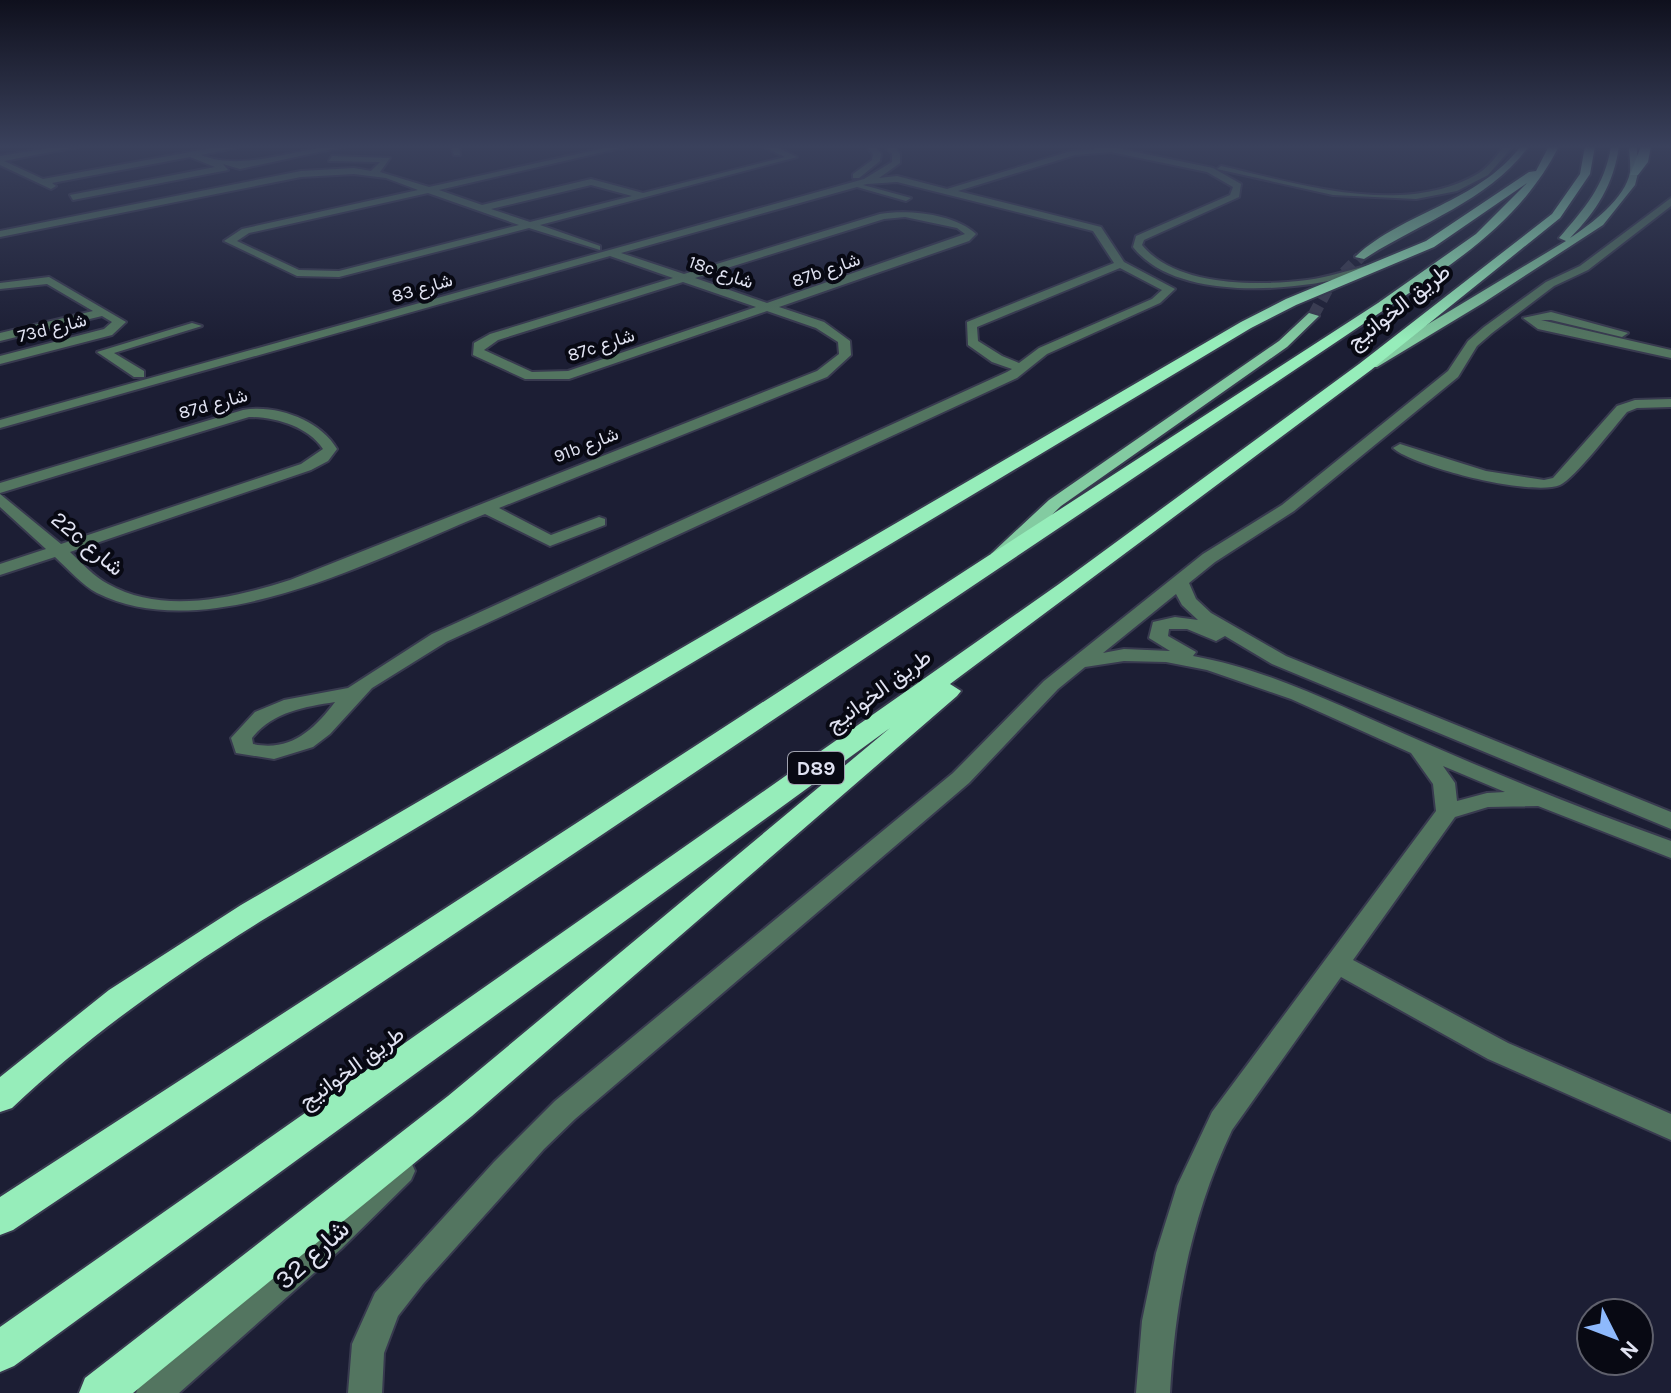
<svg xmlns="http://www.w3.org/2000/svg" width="1671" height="1393" viewBox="0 0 1671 1393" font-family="Karla,Vazirmatn,sans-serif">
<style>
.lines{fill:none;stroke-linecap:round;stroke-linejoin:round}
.major-tunnel{stroke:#3a3c50;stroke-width:12;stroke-dasharray:12 6;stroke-linecap:butt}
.minor-casing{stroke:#383a4f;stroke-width:4}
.major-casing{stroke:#383a4f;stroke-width:4}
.highway-casing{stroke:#383a4f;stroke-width:4}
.minor{fill:#537560;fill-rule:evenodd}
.major{fill:#83cba1;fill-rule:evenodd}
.highway{fill:#96edba;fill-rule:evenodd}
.labels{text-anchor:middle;stroke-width:8;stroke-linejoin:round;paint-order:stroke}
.far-street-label{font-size:18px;fill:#e1e3f2;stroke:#080913}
.shield{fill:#080913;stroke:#a0a2af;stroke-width:2}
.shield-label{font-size:20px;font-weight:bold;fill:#e1e3f2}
.street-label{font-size:22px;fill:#e1e3f2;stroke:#080913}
.near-street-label{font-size:26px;fill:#e1e3f2;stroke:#080913}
</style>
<rect width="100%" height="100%" fill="#1c1e34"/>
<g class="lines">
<polyline class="major-tunnel" points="1313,316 1327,290 1360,257"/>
<defs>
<g id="minor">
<path d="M61,146H82L4,161L43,179L223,146H242L201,155C246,173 297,146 346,146L240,169L223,164L228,170L73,200L70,195L215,167L190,157L52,183L56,186L51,189L0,165V156Z"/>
<polygon points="451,146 459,146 460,155 454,155"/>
<path d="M613,146H629L439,190L482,205L591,179L643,193L785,157L762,146H774L797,157L540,225L600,246V250L529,228L339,277L297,276L224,241L242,229L418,190L386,178L354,174L301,177L0,237V231L301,171L354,168L371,171L380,162L329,161L332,156L390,158L380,172L429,187ZM591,185L632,196L530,222L491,209ZM428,193L519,225L339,271L299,270L237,241L249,233Z"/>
<polygon points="866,146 875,146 881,154 880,161 859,178 853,178 853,174 872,160 873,154"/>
<path d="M885,146H894L900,154V163L879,178L897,176L947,189L1071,151L1097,149L1090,146H1107L1213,168L1241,184L1239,197L1144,240L1142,245C1176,287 1258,286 1307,280C1330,277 1352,269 1374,264L1379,267C1371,272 1360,274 1350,276C1291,292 1175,301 1133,247L1136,236L1230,195L1233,187L1207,172L1111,152L1075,155L958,191L1101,227L1124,262L1175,289L1160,303L1047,354L1017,378L446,642L372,688L330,734L313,747L274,759L236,753L231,738L255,712L284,700L348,688L432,634L1007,372L1012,369L992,362L968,345L967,322L1114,263L1093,231L897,182L867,184L863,185L911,198L906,201L857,187L621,253L684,274L880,214C908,209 955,214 976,234L969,241L779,307L824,322L850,341L851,355L827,377L499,508L551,535L599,517L605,519V525L550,546L485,514C378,557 209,649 97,593C82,585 68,569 55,557L0,575V564L46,549L0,507V494L61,544L301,464L323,449C308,426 274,417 249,417L0,493V483L243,410C276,404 320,420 337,449L328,461L311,470L70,552C82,563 94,577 108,584C163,615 233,598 290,580L817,371L839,354L838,342L816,328L767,311L569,379H525L473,355L474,343L490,334L673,278L610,256L0,428V420L864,179L892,162V154ZM905,217L957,228L965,234L767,303L695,278L884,219ZM1120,268L1162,290L1152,299L1039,348L1019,363L1002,356L978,341L977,327ZM683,282L756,307L568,371L532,372L484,350L498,340ZM335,702C314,730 290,752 253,744L252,738C272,712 304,707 335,702Z"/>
<path d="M1504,146H1513L1488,175L1457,191L1416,199L1333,195L1217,169L1221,166C1300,184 1404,218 1479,173C1489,167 1497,155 1504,146Z"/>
<path d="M1671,198V206L1588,270L1554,286L1492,333L1477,346L1458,377L1294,511L1215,562L1189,583L1196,599L1211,613L1286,656L1671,812V829L1272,664L1225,636L1216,641L1187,629H1169L1168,636L1196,652L1193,656C1271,670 1343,708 1416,739C1500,776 1585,810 1671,841V858L1538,806L1488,807L1455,817L1353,960L1508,1043L1671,1114V1140L1488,1059L1341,977L1232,1130C1192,1214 1175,1300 1170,1393H1136L1142,1321L1156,1253L1177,1186L1212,1112L1436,811L1433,784L1411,753L1291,699L1207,670L1166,662L1124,661L1085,667L1058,689L969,783L575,1119L544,1149L423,1284L398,1316L384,1353L382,1393H348L352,1344L375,1293L494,1162L555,1101L953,773L1044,681L1203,554L1282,505L1448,371L1468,341L1484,327L1546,282L1580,266ZM1176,594L1182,605L1198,620L1175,617L1153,622L1149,638L1170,651L1124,649L1103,653ZM1443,766L1505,792L1487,793L1457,801L1455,783Z"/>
<polygon points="49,277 126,322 112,335 0,364 0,356 104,329 112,322 102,316 0,341 0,333 93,311 47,284 0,289 0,283"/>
<polygon points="1551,312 1628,333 1622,337 1551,320 1541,320 1671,350 1671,358 1538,329 1523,318"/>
<polygon points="192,323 202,326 114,353 144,371 144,377 134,377 97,352"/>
<path d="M1671,399V407L1637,408L1627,412C1614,427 1574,479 1560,485C1532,497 1414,467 1393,448L1400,444L1486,471L1544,480L1553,478L1617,406L1635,400Z"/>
<polygon points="400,1158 411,1162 415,1171 411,1180 341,1249 179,1393 136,1393 141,1381 319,1229 389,1162"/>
</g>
<g id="major">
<path d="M1521,146H1529C1489,201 1419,223 1364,259L1355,257C1403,212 1477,203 1521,146Z"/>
<path d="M1611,146H1619C1614,184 1596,212 1570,238C1590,225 1626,198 1630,172C1631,164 1629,155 1629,146H1637L1638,173L1635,185L1603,225L1483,303L1377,367H1367V361L1566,241L1559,238C1584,209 1605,186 1611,146Z"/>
<polygon points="1309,313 1319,316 1287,347 1061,506 1003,562 991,562 991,554 1049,500 1279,341"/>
</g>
<g id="highway">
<path d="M1549,146H1559C1530,203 1487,239 1436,275L13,1230L0,1235V1197L1378,303L1476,234L1527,183L1434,247L1296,305L1251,328L261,921C173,976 88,1036 12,1108L0,1112V1077L109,990L241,905L1241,322L1286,299L1426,241L1529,172L1536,171Z"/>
<polygon points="1585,146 1595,146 1590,174 1560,218 1371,370 950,684 961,691 957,696 472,1116 133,1393 79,1393 85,1378 448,1096 890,728 14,1366 0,1372 0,1327 1059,584 1359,364 1552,214 1580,174"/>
<polygon points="1641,146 1651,146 1648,162 1638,175 1630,175"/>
</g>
</defs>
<use href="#minor" class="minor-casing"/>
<use href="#major" class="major-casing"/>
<use href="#highway" class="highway-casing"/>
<use href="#minor" class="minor"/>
<use href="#major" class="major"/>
<use href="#highway" class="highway"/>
</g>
<linearGradient id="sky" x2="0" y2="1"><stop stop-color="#0f101d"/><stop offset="0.43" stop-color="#3a415c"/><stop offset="1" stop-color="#3a415c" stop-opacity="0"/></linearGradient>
<rect width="1671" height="341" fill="url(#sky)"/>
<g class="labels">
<g class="far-street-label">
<text transform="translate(826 270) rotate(-19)" y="6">87b شارع</text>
<text transform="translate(721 272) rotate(19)" y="6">18c شارع</text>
<text transform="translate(422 288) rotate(-16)" y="6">شارع 83</text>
<text transform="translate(52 328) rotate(-14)" y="6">73d شارع</text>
<text transform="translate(601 345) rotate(-18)" y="6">87c شارع</text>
<text transform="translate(213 404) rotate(-15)" y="6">87d شارع</text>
<text transform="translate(586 445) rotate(-21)" y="6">91b شارع</text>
</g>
<rect class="shield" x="788" y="752" width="56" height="32" rx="6"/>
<g class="shield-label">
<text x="816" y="775">D89</text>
</g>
<g class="street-label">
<text transform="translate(1398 306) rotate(-38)" y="8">طريق الخوانيج</text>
<text transform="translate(88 543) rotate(40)" y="8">22c شارع</text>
<text transform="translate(878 690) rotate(-36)" y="8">طريق الخوانيج</text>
<text transform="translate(351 1067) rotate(-36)" y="8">طريق الخوانيج</text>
</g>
<g class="near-street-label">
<text transform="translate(312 1254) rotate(-42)" y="9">شارع 32</text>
</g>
</g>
<g transform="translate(1615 1337) rotate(132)"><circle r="38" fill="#080913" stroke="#5f606c" stroke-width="2"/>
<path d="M0-6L14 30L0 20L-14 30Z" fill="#8eb9fc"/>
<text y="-12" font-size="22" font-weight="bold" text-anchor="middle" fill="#e1e3f2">N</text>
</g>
</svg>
